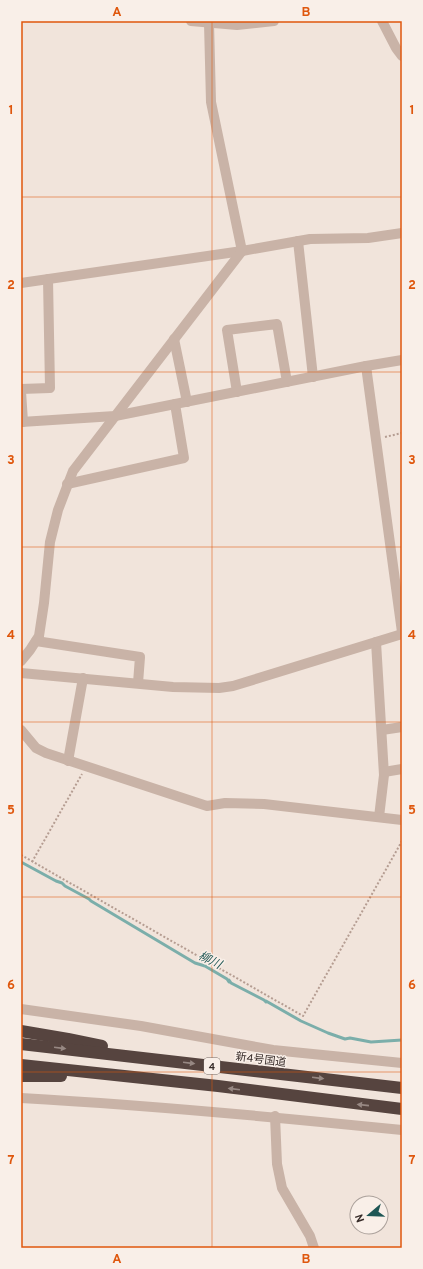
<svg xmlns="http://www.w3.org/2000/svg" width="423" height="1269" viewBox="0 0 423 1269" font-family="Overpass,'Noto Sans JP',sans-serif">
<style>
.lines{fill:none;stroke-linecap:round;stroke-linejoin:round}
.stream{stroke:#7baeaa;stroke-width:3}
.path{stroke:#b59d92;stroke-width:2;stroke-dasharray:2 2;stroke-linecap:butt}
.minor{stroke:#c9b3a7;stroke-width:10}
.highway{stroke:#56443f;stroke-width:12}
.oneway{fill:#978883}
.grid{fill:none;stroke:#df570d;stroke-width:1;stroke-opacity:0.55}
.labels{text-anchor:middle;stroke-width:3;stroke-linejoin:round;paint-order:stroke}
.shield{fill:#f9efe8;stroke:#706662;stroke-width:1}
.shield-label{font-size:10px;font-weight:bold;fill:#362b28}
.street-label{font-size:11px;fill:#362b28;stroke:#f9efe8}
.water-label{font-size:12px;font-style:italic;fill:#1e5654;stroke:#f9efe8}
.neatline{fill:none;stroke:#df570d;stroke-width:1.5}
.grid-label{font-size:13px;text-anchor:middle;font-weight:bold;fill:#df570d}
</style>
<rect width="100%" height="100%" fill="#f1e4db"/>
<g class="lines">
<polyline class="stream" points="21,862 56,881 62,883 65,886 89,899 91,901 195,963 205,966 227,979 229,982 229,980 231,983 264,1000 266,1002 266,1001 301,1021 328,1033 345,1039 350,1038 371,1042 402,1040"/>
<g class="path">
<polyline points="385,437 402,433"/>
<polyline points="21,855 303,1016 402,841"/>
<polyline points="32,862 82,774"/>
</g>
<g class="minor">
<polyline points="191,21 237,25 274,21"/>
<polyline points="382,21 396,48 402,56"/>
<polyline points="298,241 313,377"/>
<polyline points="21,283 242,251 310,239 368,238 402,233"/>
<polyline points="174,339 187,402"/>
<polyline points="366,366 402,632"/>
<polyline points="21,389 50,388 48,279"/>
<polyline points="21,391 23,422"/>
<polyline points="237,392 227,330 277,324 287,382"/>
<polyline points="21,422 115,416 366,366 402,360"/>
<polyline points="67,484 184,458 175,404"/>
<polyline points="36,641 140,657 138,683"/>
<polyline points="376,642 384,775 379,817"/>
<polyline points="21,661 30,650 39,636 44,603 50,542 58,510 73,471 242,251 211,102 209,23"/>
<polyline points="21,673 173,687 219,688 233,686 402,634"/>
<polyline points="21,730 36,748 46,753 207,806 225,803 264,804 402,820"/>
<polyline points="382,730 402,727"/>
<polyline points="68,761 83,678"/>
<polyline points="384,772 402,769"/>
<polyline points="21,1009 141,1026 273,1050 402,1063"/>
<path d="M21,1098C148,1105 275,1117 402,1130"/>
<polyline points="275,1116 277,1164 282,1188 310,1236 314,1248"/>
</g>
<g class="highway">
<polyline points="21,1031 68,1039 102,1046"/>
<polyline points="21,1044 402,1088"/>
<polyline points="21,1065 218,1086 402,1109"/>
<polyline points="21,1076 61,1076"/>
</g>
</g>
<defs><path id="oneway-solid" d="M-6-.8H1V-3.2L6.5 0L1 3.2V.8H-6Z"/></defs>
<g class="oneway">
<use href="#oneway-solid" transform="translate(60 1048) rotate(7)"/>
<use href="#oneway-solid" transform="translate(189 1063) rotate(7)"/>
<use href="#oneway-solid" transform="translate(318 1078) rotate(7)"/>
<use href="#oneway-solid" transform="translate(234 1089) rotate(-173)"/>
<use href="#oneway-solid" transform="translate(363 1105) rotate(-174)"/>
</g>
<path class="grid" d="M212,21V1248M21,197H402M21,372H402M21,547H402M21,722H402M21,897H402M21,1072H402"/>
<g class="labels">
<rect class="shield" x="204" y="1058" width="16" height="16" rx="3"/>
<g class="shield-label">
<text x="212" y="1070">4</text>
</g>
<g class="street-label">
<text transform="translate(261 1059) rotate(7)" y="4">新4号国道</text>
</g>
<g class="water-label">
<text transform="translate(210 960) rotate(26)" y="4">柳川</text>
</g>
</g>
<rect width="423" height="1269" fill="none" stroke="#f9efe8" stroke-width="44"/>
<g transform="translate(369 1215) rotate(251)"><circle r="19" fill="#f9efe8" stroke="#aba19b"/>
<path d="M0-3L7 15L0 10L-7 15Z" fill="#1e5654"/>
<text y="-6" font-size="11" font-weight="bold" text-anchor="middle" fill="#362b28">N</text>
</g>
<rect x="22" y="22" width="379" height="1225" class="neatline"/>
<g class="grid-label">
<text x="117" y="16">A</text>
<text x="306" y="16">B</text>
<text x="11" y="114">1</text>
<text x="412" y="114">1</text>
<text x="11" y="289">2</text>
<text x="412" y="289">2</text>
<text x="11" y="464">3</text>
<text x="412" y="464">3</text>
<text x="11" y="639">4</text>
<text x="412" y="639">4</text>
<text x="11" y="814">5</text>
<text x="412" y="814">5</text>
<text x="11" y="989">6</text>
<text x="412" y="989">6</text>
<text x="11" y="1164">7</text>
<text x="412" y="1164">7</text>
<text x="117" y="1263">A</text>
<text x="306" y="1263">B</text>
</g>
</svg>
